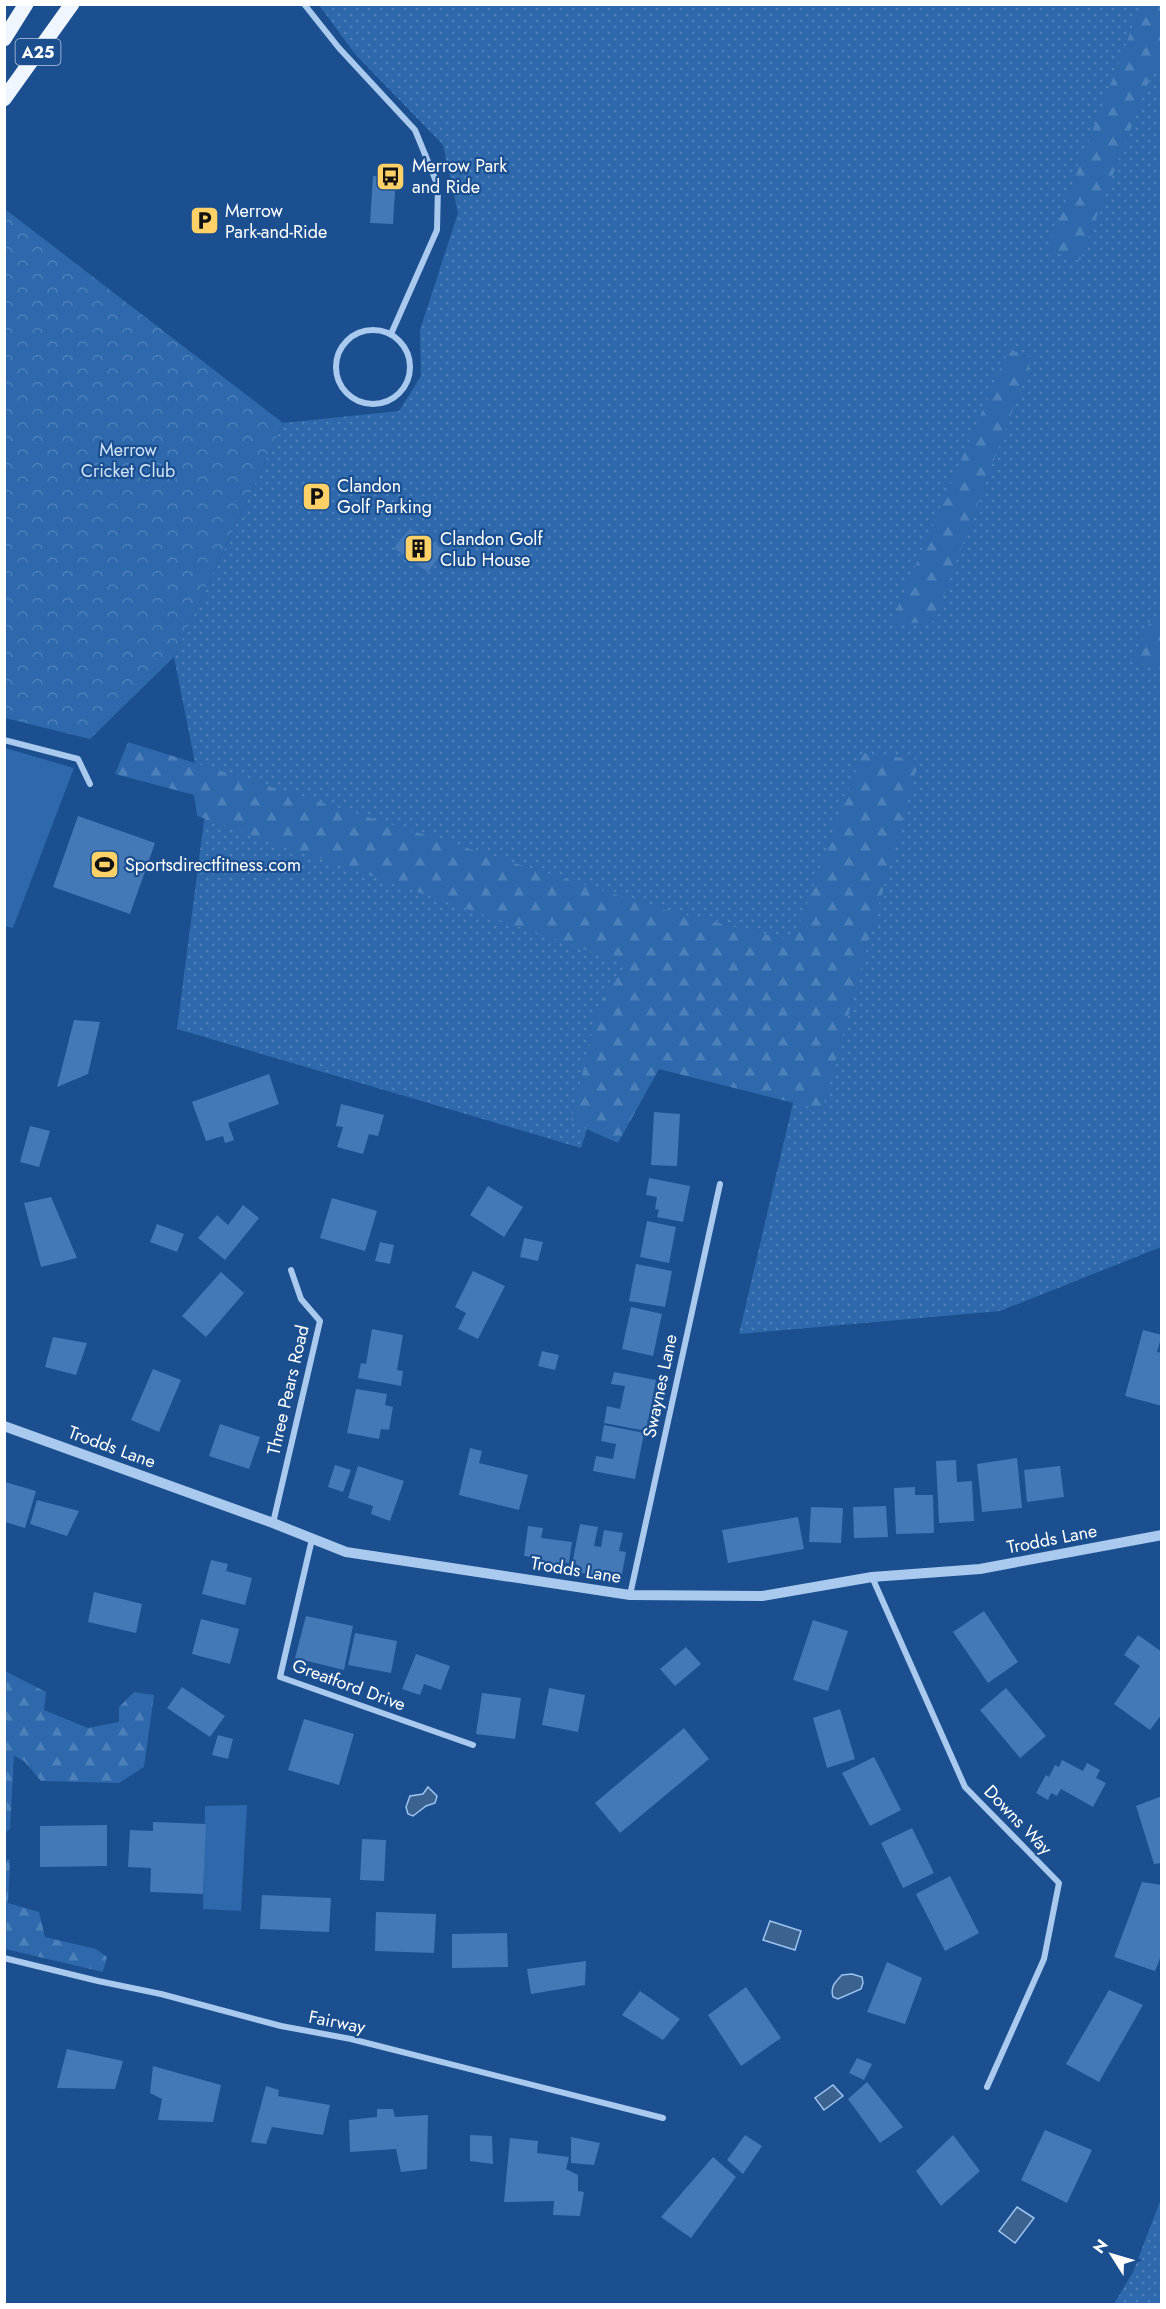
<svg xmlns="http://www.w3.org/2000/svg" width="1166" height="2309" viewBox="0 0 1166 2309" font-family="Jost,sans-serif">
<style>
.grass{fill:url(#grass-dots)}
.forest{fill:url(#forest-firs)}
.park{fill:url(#park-crowns)}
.pitch{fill:#2e69ad}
.water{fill:#3c6290;stroke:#9cc4f0;stroke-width:1.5}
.building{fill:#4478b7}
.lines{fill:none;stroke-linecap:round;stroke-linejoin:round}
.minor{stroke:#a9c9ee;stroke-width:6}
.tertiary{stroke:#a9c9ee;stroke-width:10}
.primary{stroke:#f0f6ff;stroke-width:15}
.labels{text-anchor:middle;stroke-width:4.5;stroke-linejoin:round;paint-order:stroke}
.shield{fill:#1b4f8f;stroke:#bbcadd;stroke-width:1.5}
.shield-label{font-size:16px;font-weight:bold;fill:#fff}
.poi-label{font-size:18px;fill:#fff;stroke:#1b4f8f;text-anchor:start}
.park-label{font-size:18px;fill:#cfe3fa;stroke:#1b4f8f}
.street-label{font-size:18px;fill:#fff;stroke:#1b4f8f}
</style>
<defs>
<pattern id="grass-dots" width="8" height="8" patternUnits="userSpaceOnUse" patternTransform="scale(1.5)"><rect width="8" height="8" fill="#2e69ad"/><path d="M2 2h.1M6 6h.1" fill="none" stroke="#4d80b9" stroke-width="1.8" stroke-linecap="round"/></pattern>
<pattern id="forest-firs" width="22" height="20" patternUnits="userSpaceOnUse" patternTransform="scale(1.5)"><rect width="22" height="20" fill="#2e69ad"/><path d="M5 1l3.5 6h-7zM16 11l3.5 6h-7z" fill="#4d80b9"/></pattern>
<pattern id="park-crowns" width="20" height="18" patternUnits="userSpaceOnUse" patternTransform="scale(1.5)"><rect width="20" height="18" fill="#2e69ad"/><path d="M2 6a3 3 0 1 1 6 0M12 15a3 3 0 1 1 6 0" fill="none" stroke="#4d80b9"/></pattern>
</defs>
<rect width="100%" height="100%" fill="#1b4f8f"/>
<g class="grass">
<polygon points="319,5 1161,5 1161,1247 1000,1311 739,1334 825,966 627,1000 581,1148 177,1029 205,813 174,657 283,423 399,411 421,376 420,330 458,213 443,145 355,54"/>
<polygon points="1161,2199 1161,2304 1114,2304 1133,2272"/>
</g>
<g class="forest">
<polygon points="1141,5 1161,5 1161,50 1080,260 1047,250"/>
<polygon points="1009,349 1032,358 934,621 890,625"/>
<polygon points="1152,616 1161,620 1161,669 1133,661"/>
<polygon points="128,742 665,910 793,941 862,753 919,760 822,1110 659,1069 618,1143 571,1122 598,1006 627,964 197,816 194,795 115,774"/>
<polygon points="5,1671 46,1692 44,1710 88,1728 119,1722 119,1707 134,1692 154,1695 144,1767 119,1783 41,1781 24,1761 14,1756 10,1829 5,1833"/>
<polygon points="4,1859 10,1860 8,1903 39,1912 45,1937 96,1949 107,1957 103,1972 5,1949"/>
</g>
<polygon class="park" points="5,209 283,423 174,657 90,739 5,718"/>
<g class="pitch">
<polygon points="5,748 74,768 13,928 4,926"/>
<polygon points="247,1805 241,1911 203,1909 205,1806"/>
</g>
<g class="water">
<polygon points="428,1787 437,1796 435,1803 426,1806 413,1816 408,1814 406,1807 410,1796 423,1794"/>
<polygon points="770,1921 801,1931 795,1950 763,1940"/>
<path d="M852,1974L862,1977L863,1983L861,1989L838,1999L833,1997C830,1987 835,1982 842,1975Z"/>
<polygon points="833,2085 843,2096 824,2110 815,2098"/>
<polygon points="1017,2207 1034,2218 1015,2243 999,2231"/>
</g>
<g class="building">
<polygon points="373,176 396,177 393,224 370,223"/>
<polygon points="410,528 444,550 428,572 394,548"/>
<polygon points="78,816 155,843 130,914 53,887"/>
<polygon points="74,1020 100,1022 88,1074 57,1087"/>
<polygon points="269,1074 279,1104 228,1123 234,1140 225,1143 223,1136 206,1141 192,1102"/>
<polygon points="341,1104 384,1115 378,1136 369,1134 363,1154 337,1147 343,1127 336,1126"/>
<polygon points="654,1112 680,1114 677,1166 651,1165"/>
<polygon points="30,1126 50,1131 39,1167 20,1162"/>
<polygon points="649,1178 690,1186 683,1222 657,1217 659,1210 655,1209 657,1197 646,1195"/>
<polygon points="488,1186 523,1207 504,1237 470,1215"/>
<polygon points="51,1197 77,1258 41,1267 24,1203"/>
<polygon points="332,1198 377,1211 365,1251 320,1238"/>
<polygon points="243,1205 259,1218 225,1260 198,1238 217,1215 228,1225"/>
<polygon points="647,1221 676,1227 669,1263 640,1257"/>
<polygon points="157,1224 184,1234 177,1252 150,1242"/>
<polygon points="524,1238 543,1242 538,1261 520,1257"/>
<polygon points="380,1242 394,1245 390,1264 375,1261"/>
<polygon points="636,1264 672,1271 665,1307 629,1301"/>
<polygon points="473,1271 505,1286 478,1339 458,1329 466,1313 455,1307"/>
<polygon points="221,1272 244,1293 206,1337 182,1316"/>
<polygon points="631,1307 662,1314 653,1356 622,1349"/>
<polygon points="372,1329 403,1335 397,1370 403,1371 401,1386 358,1378 361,1363 366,1364"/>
<polygon points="1143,1330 1162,1335 1157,1352 1162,1353 1162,1406 1125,1396"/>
<polygon points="53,1337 87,1343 76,1375 45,1367"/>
<polygon points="542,1351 559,1355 555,1370 538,1366"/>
<polygon points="153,1369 181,1380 159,1432 131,1420"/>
<polygon points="614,1372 656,1380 646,1431 604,1423 607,1406 620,1409 625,1386 611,1384"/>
<polygon points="356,1389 387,1394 385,1405 393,1407 389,1430 381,1429 379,1439 347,1433"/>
<polygon points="220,1424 260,1437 249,1469 209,1456"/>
<polygon points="604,1425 644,1433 635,1479 593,1471 596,1456 613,1459 616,1444 601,1441"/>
<polygon points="470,1448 482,1451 479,1463 528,1475 519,1510 459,1495"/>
<polygon points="1017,1458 1022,1508 982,1512 977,1464"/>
<polygon points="956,1460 957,1482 972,1481 974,1521 939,1523 936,1461"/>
<polygon points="335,1465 351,1470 343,1492 328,1487"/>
<polygon points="358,1466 404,1481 390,1521 371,1514 373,1506 348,1498"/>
<polygon points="1060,1466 1064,1497 1027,1502 1024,1470"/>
<polygon points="5,1482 36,1491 25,1528 5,1522"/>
<polygon points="915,1487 915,1495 933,1495 934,1533 896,1534 894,1488"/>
<polygon points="37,1500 79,1511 67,1536 30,1524"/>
<polygon points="886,1506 888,1537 854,1538 853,1507"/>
<polygon points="811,1507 843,1508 841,1543 809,1542"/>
<polygon points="798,1517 804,1549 728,1563 722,1530"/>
<polygon points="580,1524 598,1527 594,1546 601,1547 604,1530 623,1533 619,1551 626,1552 622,1574 604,1570 603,1577 577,1572 578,1565 572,1564"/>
<polygon points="528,1526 543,1528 541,1538 572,1542 569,1563 560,1562 559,1568 532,1564 533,1557 524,1556"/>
<polygon points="211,1560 228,1564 226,1571 252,1578 245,1605 202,1594"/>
<polygon points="94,1592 142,1604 136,1633 88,1622"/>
<polygon points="984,1611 1018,1662 988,1683 953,1632"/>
<polygon points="306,1616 353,1626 344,1670 295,1658"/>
<polygon points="201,1619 239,1629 230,1664 192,1654"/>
<polygon points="813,1620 848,1631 828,1691 793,1680"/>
<polygon points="355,1633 397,1641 391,1673 348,1665"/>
<polygon points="1138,1635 1162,1652 1162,1714 1150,1730 1114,1704 1140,1666 1124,1655"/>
<polygon points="686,1647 701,1664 675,1686 660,1669"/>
<polygon points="416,1654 450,1666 441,1690 424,1684 420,1695 402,1689"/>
<polygon points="182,1687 225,1716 210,1737 167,1708"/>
<polygon points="549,1688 585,1695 578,1732 542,1725"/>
<polygon points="1006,1688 1046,1736 1020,1758 980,1710"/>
<polygon points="482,1693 521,1698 515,1739 476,1734"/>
<polygon points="840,1709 855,1759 827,1768 813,1718"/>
<polygon points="304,1719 354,1734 339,1785 288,1770"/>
<polygon points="684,1728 709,1759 620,1833 595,1803"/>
<polygon points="218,1735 233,1739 228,1759 212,1755"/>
<polygon points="874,1757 901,1810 870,1826 842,1773"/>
<polygon points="1062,1760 1083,1771 1087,1763 1100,1770 1096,1778 1106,1783 1093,1807 1061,1789 1057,1796 1051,1793 1048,1800 1036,1793 1046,1775 1049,1777 1055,1765 1059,1767"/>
<polygon points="1162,1796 1162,1863 1154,1864 1136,1806"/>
<polygon points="153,1822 206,1824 203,1894 150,1892 151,1868 128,1867 130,1830 153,1831"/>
<polygon points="107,1825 107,1866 40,1867 40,1826"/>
<polygon points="912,1828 934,1873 903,1888 881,1843"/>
<polygon points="362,1839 386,1840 384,1881 360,1880"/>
<polygon points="950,1876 979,1933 945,1951 916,1894"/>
<polygon points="1142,1882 1162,1885 1162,1953 1155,1971 1114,1957"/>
<polygon points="262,1895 331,1898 329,1932 260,1929"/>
<polygon points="376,1912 436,1914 434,1953 375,1951"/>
<polygon points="507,1933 508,1967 452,1968 452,1934"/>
<polygon points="586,1961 585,1985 531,1994 527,1969"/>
<polygon points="887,1962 922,1978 905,2024 867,2012"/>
<polygon points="746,1987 781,2038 741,2066 708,2015"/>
<polygon points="1109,1990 1143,2005 1099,2082 1066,2064"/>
<polygon points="640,1991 680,2019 663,2040 622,2015"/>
<polygon points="67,2049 123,2061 115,2089 57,2088"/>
<polygon points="857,2058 872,2064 864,2080 849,2073"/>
<polygon points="153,2066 221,2085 213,2122 158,2120 162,2099 150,2093"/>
<polygon points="867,2082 903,2127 880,2143 848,2099"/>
<polygon points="266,2086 279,2090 278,2096 330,2105 323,2135 272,2127 266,2144 251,2142"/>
<polygon points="377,2109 393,2109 395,2117 428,2115 427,2169 401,2172 396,2149 350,2152 349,2120 377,2117"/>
<polygon points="1045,2130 1092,2150 1067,2203 1021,2180"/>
<polygon points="470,2135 492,2136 493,2164 470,2161"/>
<polygon points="745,2135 762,2146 743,2174 727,2160"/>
<polygon points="953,2135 980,2171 941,2206 916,2171"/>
<polygon points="571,2137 600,2143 594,2165 571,2163"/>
<polygon points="510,2138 538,2141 537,2153 569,2157 566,2169 578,2175 578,2191 584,2192 580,2216 553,2215 554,2201 504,2202"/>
<polygon points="713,2157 736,2177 691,2238 661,2217"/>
</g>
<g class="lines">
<g class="minor">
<polyline points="304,4 339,48 415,130 438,186 437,230 391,334"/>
<circle cx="373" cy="367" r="37"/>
<polyline points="4,740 78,759 90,784"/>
<polyline points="273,1523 320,1321 301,1299 291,1270"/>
<polyline points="312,1539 280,1677 473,1745"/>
<polyline points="872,1577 965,1787 1059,1883 1044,1959 987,2087"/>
<polyline points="630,1595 720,1184"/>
<polyline points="4,1958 98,1981 161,1994 281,2026 351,2039 663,2118"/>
</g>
<polyline class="tertiary" points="4,1426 273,1523 346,1552 630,1595 762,1596 872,1577 980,1569 1162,1535"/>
<g class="primary">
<polyline points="4,39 26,4"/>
<polyline points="4,99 72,4"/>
</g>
</g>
<defs>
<symbol id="bus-square" viewBox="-11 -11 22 22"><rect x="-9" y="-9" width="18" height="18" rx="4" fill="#ffd166" stroke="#1b4f8f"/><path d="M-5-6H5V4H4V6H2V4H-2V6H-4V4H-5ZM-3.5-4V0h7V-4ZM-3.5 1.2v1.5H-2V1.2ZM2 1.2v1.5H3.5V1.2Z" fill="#111"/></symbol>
<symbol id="parking-square" viewBox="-11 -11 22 22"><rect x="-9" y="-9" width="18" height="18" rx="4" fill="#ffd166" stroke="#1b4f8f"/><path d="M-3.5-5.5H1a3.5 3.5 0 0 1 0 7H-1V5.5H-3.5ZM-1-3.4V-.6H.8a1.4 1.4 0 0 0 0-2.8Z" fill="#111"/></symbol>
<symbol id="building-square" viewBox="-11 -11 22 22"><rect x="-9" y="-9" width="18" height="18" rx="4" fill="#ffd166" stroke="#1b4f8f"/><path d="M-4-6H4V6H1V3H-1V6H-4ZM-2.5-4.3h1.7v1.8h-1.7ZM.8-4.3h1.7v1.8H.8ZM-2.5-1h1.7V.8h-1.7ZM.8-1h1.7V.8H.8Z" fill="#111"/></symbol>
<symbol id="stadium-square" viewBox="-11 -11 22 22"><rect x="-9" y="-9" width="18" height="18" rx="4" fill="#ffd166" stroke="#1b4f8f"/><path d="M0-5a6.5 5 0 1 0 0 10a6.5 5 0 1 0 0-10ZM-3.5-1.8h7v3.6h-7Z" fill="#111"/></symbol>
</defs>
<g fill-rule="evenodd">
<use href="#bus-square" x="374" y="160" width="33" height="33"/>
<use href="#parking-square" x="188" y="204" width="33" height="33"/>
<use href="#parking-square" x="300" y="480" width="33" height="33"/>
<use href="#building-square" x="402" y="532" width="33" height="33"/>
<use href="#stadium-square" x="88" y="848" width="33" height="33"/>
</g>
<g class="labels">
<rect class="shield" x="15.5" y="39" width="45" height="26" rx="4.5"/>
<g class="shield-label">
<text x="38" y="58">A25</text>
</g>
<g class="poi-label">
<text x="412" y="172">Merrow Park<tspan x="412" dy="21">and Ride</tspan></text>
<text x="225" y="217">Merrow<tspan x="225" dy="21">Park-and-Ride</tspan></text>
<text x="337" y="492">Clandon<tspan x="337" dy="21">Golf Parking</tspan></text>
<text x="440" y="545">Clandon Golf<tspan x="440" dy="21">Club House</tspan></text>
<text x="125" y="871">Sportsdirectfitness.com</text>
</g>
<g class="park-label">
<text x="128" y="456">Merrow<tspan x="128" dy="21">Cricket Club</tspan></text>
</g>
<g class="street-label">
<text transform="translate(660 1386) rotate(-78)" y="6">Swaynes Lane</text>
<text transform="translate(288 1390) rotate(-77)" y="6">Three Pears Road</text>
<text transform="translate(112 1447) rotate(20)" y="6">Trodds Lane</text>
<text transform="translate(1052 1539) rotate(-11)" y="6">Trodds Lane</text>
<text transform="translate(576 1570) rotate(9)" y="6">Trodds Lane</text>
<text transform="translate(349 1685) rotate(20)" y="6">Greatford Drive</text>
<text transform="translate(1018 1820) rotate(46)" y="6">Downs Way</text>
<text transform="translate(337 2022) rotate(11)" y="6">Fairway</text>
</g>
</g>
<rect width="1166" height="2309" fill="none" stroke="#ffffff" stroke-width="12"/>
<g transform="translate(1112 2255) rotate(307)" stroke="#1b4f8f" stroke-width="4.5" paint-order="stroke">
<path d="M0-4.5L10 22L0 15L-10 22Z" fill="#ffffff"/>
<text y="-9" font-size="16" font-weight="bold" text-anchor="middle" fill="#ffffff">N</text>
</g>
</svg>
